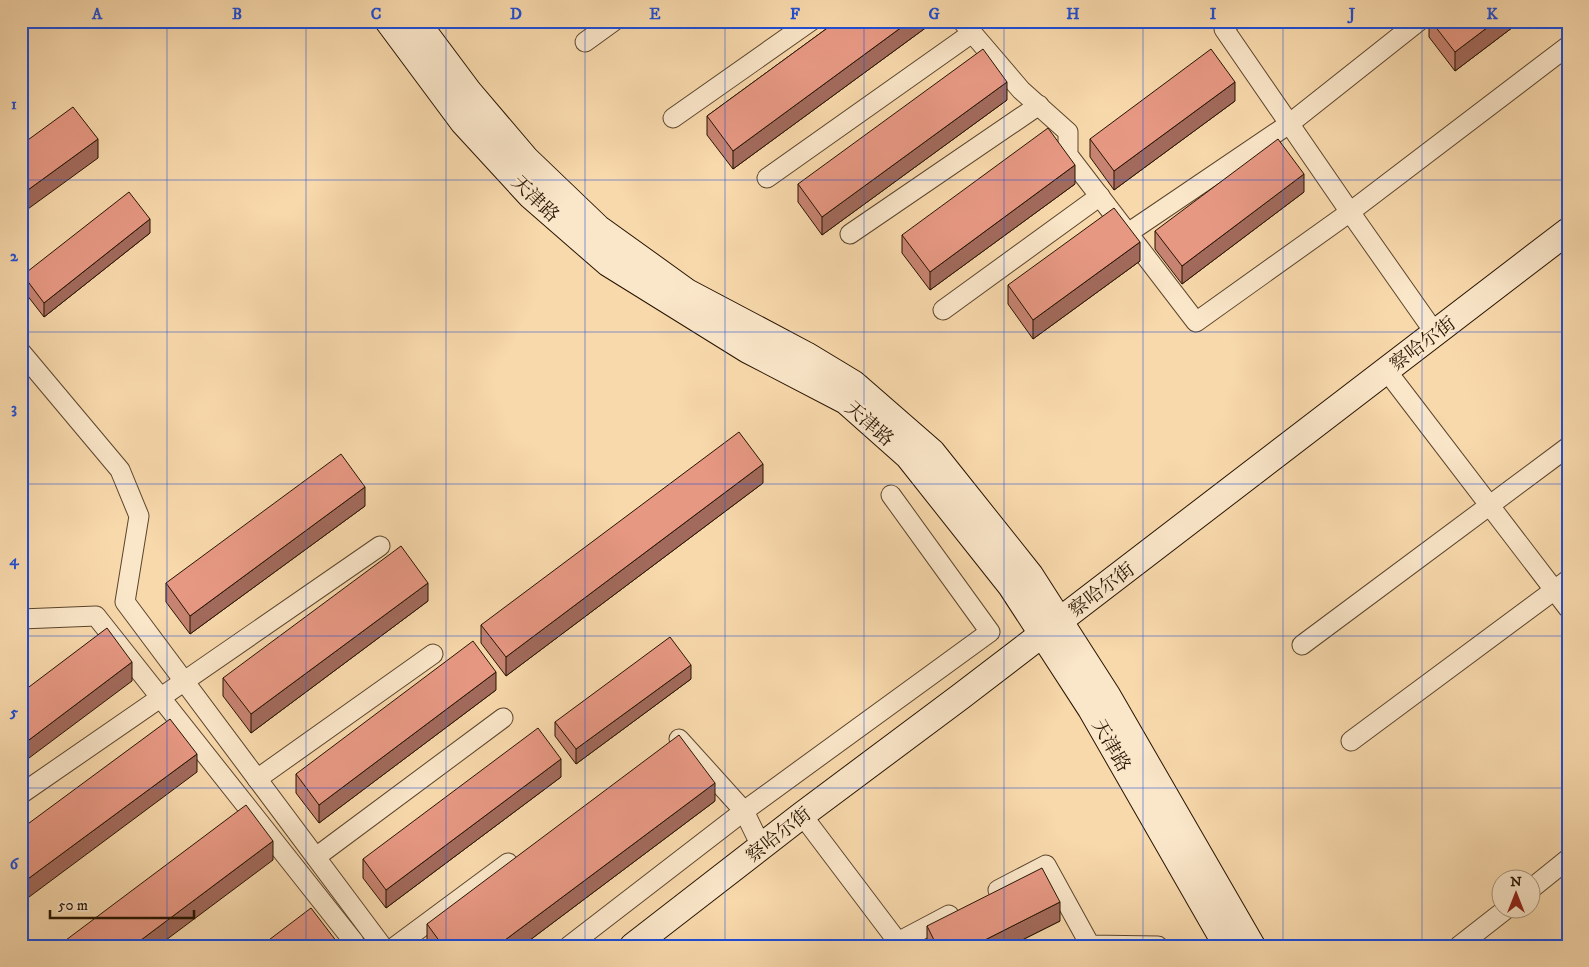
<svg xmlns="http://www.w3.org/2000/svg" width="1589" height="967" viewBox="0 0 1589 967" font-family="'IM FELL DW Pica','Noto Serif SC',serif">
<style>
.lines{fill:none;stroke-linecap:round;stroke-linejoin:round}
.street-casing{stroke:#5b452c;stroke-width:21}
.secondary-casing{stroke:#271401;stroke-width:28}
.street{stroke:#fae6c9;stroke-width:19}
.secondary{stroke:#fae6c9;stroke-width:26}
.wall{fill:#c78371;stroke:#271401}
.shaded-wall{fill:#a26a5c;stroke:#271401}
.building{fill:#e79883;stroke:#271401}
.grid{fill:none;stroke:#1d4ed8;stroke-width:1;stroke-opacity:0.55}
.labels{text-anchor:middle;stroke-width:4.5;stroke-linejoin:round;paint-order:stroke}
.street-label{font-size:19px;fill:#271401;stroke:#fae6c9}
.neatline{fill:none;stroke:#1d4ed8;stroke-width:2}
.grid-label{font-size:16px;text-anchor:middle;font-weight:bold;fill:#1d4ed8}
</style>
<rect width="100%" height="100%" fill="#f8d9ac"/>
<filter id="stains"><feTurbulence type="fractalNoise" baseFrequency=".004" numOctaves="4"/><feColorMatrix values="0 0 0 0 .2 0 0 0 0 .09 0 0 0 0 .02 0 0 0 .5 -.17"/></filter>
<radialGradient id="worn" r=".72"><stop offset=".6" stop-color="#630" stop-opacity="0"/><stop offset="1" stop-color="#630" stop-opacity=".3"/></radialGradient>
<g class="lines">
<defs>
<g id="street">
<polyline points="962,21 1021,90 1068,132 1068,155 1196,322 1350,212 1224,29 1231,21"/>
<polyline points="585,42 614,21"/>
<polyline points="673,118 811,21"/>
<polyline points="767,178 972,33"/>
<polyline points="1128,233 1289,124 1419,21"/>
<polyline points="850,234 1039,105"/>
<polyline points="943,310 1100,196"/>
<polyline points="1435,333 1350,212 1568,46"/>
<polyline points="21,352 120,470 139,516 125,602 382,946"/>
<polyline points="1386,370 1568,608"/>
<polyline points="21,619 96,616 354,942 355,946"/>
<polyline points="1302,645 1568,447"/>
<polyline points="679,739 744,811 761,846"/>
<polyline points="1351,741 1568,580"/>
<polyline points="257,779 433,654"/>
<polyline points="21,794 380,546"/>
<polyline points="802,815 898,942 949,915"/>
<polyline points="316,857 503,718"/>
<polyline points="1532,888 1568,859"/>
<polyline points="998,890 1046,865 1090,945 1158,946"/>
<polyline points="396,946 508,863"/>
<polyline points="569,946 744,811 990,632 891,495"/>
<polyline points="1459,946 1505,910"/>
</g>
<g id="secondary">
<polyline points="388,21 463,122 531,196 608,263 748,350 846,401 908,456 1011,586 1091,709 1227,946"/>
<polyline points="416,21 469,92 526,159 598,228 687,292 806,355 854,384 932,452 1030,575 1107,695 1252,946"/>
<polyline points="633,946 802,815 960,697 1568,231"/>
</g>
</defs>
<use href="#street" class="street-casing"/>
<use href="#secondary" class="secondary-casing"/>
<use href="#street" class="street"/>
<use href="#secondary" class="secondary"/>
</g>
<g class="wall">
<polygon points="837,21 935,21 733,169 707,135 707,116"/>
<polygon points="1429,21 1521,21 1455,71 1429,37"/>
<polygon points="1007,100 822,235 798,202 798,184"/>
<polygon points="1235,101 1114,190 1090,157 1090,139"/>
<polygon points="1075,184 930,290 902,253 902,235"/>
<polygon points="1304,192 1182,284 1155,249 1155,231"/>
<polygon points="150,233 44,317 23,290 23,275"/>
<polygon points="1140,261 1033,339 1008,304 1008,285"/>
<polygon points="763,483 506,676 481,643 481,625"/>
<polygon points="365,506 190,634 166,602 166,583"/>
<polygon points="428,601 251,733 223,696 223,678"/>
<polygon points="691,679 576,764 555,736 555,722"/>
<polygon points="496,690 319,823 296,793 296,774"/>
<polygon points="561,777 386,908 363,878 363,859"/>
<polygon points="715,801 522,946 429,946 427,943 427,924"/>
<polygon points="1060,921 1010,946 928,946 927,944 927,926"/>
</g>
<g class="shaded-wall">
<polygon points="910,21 935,21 733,169 733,151"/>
<polygon points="1496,21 1521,21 1455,71 1455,52"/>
<polygon points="1007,82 1007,100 822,235 822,217"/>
<polygon points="1235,82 1235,101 1114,190 1114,171"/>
<polygon points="98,139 98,158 21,214 21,195"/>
<polygon points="1075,165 1075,184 930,290 930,272"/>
<polygon points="1304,174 1304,192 1182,284 1182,266"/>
<polygon points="150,219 150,233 44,317 44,303"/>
<polygon points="1140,242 1140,261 1033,339 1033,320"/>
<polygon points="763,464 763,483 506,676 506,657"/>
<polygon points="365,487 365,506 190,634 190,616"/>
<polygon points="428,583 428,601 251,733 251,714"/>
<polygon points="132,662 132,681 21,764 21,746"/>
<polygon points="691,665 691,679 576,764 576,749"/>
<polygon points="496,672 496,690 319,823 319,805"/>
<polygon points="197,754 197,772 21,903 21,884"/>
<polygon points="561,759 561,777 386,908 386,890"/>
<polygon points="715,783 715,801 522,946 497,946"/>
<polygon points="273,841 273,860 158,946 133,946"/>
<polygon points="1060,902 1060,921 1010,946 973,946"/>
</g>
<g class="building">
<polygon points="837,21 910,21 733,151 707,116"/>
<polygon points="1431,21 1496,21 1455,52"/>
<polygon points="983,49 1007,82 822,217 798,184"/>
<polygon points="1211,49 1235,82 1114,171 1090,139"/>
<polygon points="73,107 98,139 21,195 21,145"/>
<polygon points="1048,128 1075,165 930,272 902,235"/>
<polygon points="1278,139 1304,174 1182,266 1155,231"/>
<polygon points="129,192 150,219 44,303 23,275"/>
<polygon points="1114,208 1140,242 1033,320 1008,285"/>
<polygon points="739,432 763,464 506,657 481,625"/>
<polygon points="341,454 365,487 190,616 166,583"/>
<polygon points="401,546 428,583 251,714 223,678"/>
<polygon points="107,628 132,662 21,746 21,693"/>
<polygon points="670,637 691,665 576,749 555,722"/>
<polygon points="473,641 496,672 319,805 296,774"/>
<polygon points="170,719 197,754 21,884 21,829"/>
<polygon points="538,728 561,759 386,890 363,859"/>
<polygon points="679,735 715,783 497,946 443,946 427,924"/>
<polygon points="246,805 273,841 133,946 58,946"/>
<polygon points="1042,868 1060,902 973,946 937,946 927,926"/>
<polygon points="311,908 337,942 333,946 261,946"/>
</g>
<path class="grid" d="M167,21V946M306,21V946M446,21V946M585,21V946M725,21V946M864,21V946M1004,21V946M1143,21V946M1283,21V946M1422,21V946M21,180H1568M21,332H1568M21,484H1568M21,636H1568M21,788H1568"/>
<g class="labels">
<g class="street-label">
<text transform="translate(536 198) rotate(44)" y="7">天津路</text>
<text transform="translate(1422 343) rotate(-37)" y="7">察哈尔街</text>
<text transform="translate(870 423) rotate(41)" y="7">天津路</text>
<text transform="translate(1101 589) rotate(-37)" y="7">察哈尔街</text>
<text transform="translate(1112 745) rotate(60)" y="7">天津路</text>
<text transform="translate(778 834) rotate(-38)" y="7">察哈尔街</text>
</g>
</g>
<rect width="1589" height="967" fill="none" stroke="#f8d9ac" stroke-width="55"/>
<g transform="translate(1516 894)"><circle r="24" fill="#fae6c9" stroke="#a69279"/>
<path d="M0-4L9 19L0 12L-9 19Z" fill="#8f2418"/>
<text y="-8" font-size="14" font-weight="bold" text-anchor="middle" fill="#271401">N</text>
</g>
<path d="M50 910v8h144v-8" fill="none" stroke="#271401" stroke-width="2.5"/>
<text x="58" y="910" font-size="15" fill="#271401" stroke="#fae6c9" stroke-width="4" paint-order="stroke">50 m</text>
<rect x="28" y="28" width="1534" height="912" class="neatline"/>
<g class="grid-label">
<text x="97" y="19">A</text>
<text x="237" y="19">B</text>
<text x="376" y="19">C</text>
<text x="516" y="19">D</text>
<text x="655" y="19">E</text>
<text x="795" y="19">F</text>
<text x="934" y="19">G</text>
<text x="1073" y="19">H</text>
<text x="1213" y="19">I</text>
<text x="1352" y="19">J</text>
<text x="1492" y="19">K</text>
<text x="14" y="109">1</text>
<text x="14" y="261">2</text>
<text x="14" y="413">3</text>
<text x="14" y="565">4</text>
<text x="14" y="717">5</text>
<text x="14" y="869">6</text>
</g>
<rect width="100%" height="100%" filter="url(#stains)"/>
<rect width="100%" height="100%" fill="url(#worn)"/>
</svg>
